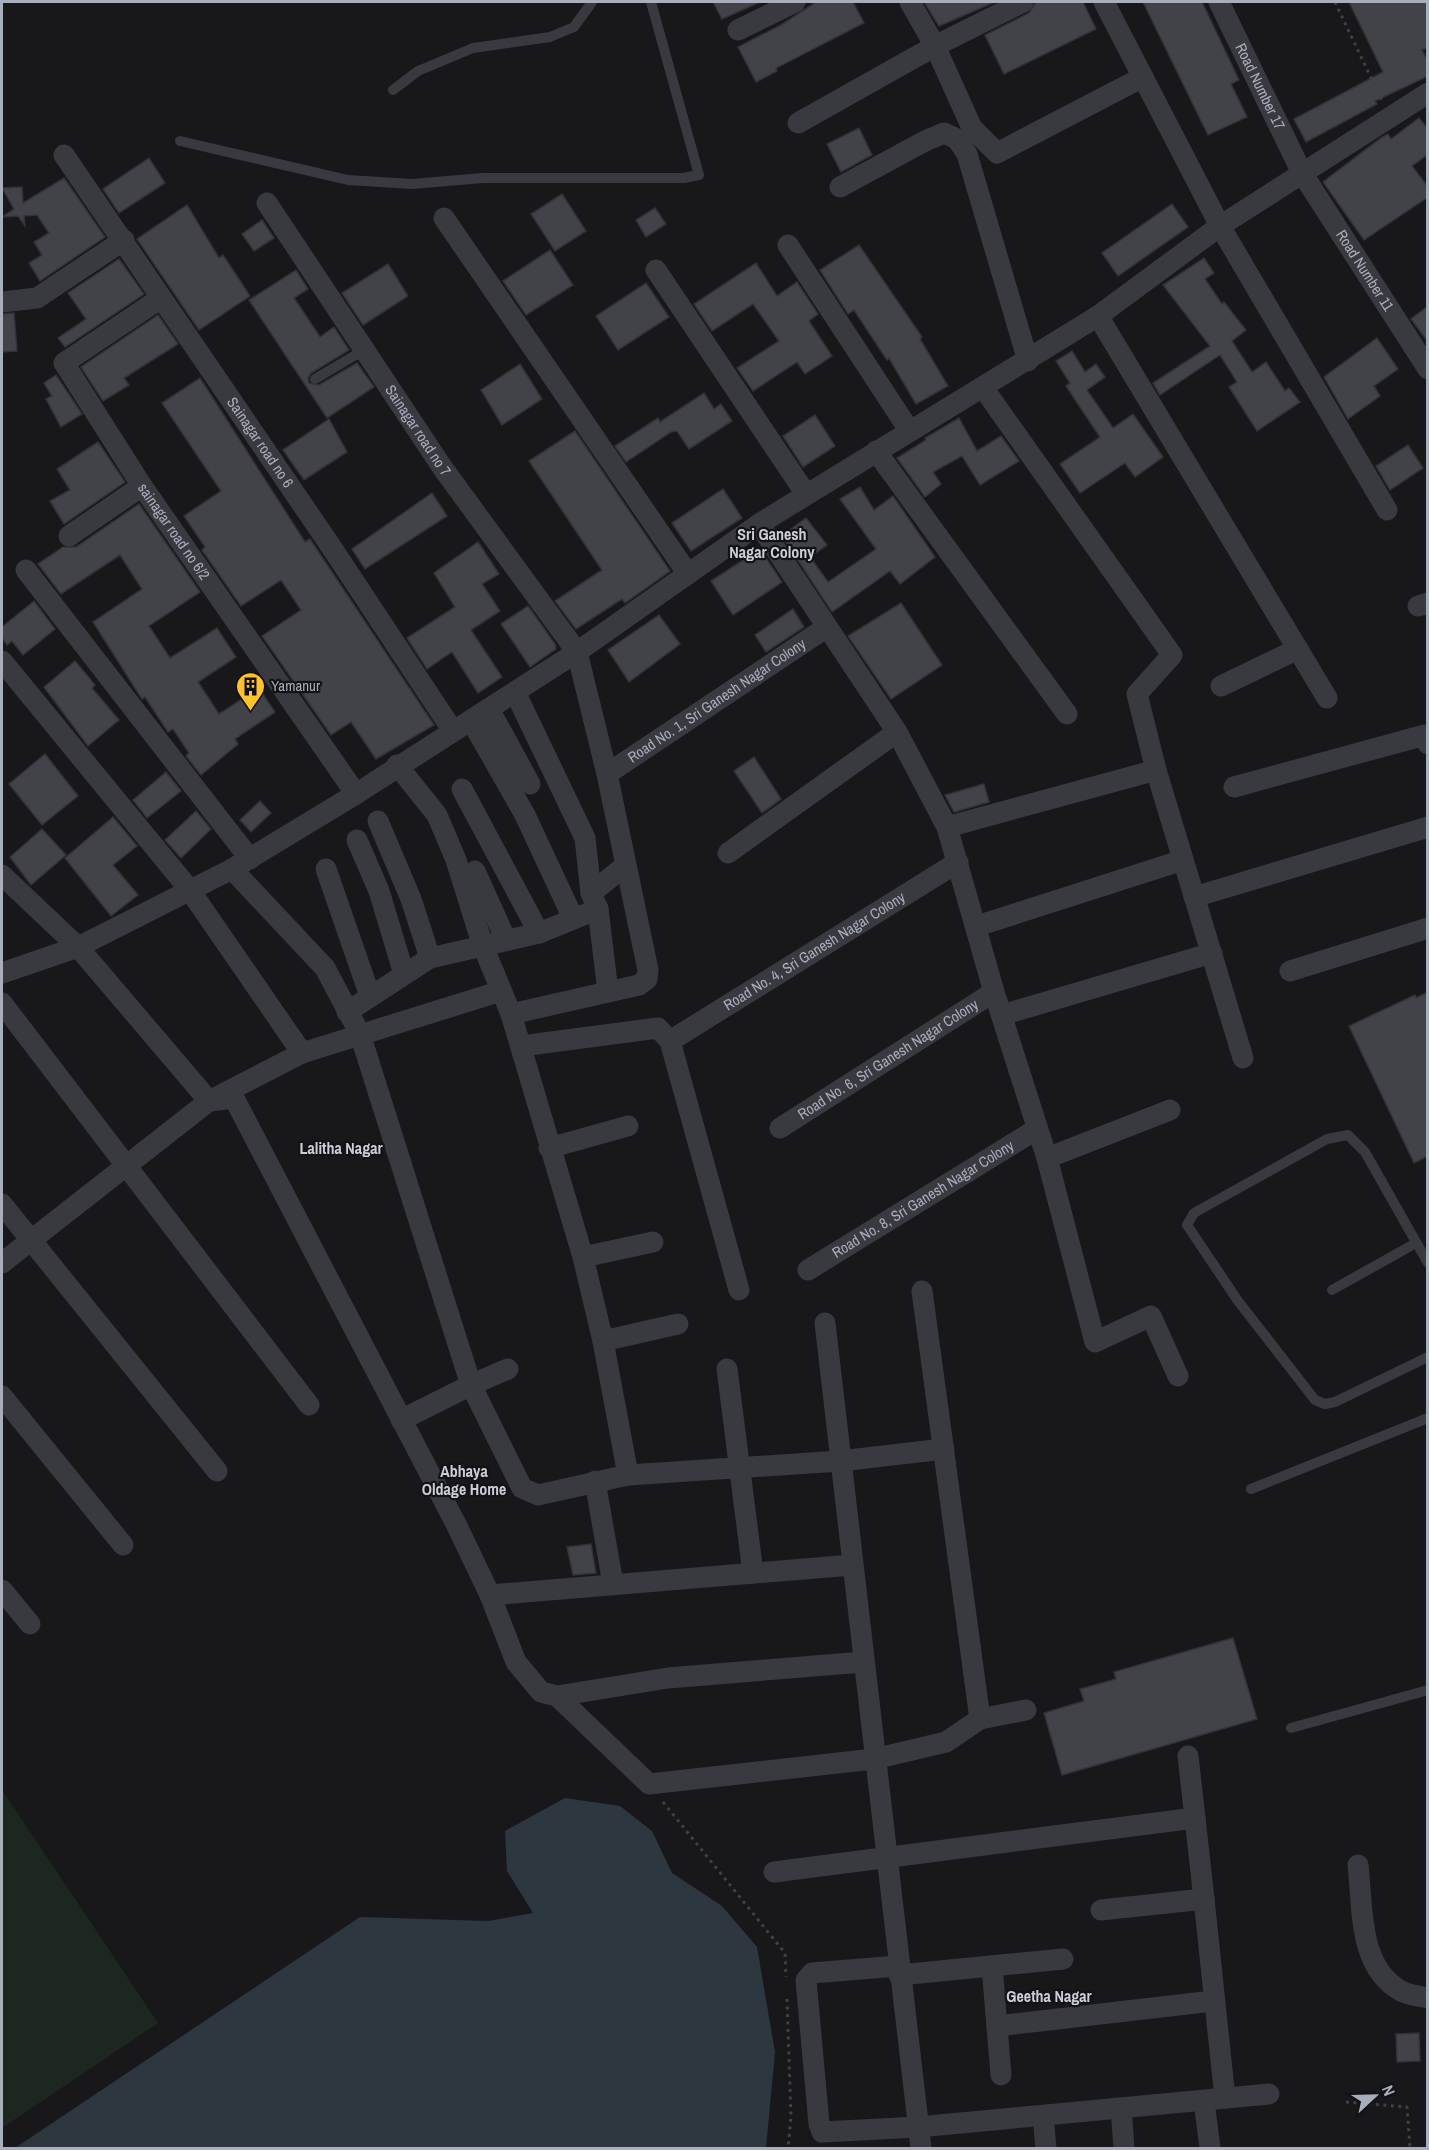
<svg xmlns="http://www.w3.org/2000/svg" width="1429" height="2150" viewBox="0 0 1429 2150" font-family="'Archivo Narrow',sans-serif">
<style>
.green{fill:#1d261f}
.water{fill:#2c3740}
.building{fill:#424348;stroke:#323237;stroke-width:1.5}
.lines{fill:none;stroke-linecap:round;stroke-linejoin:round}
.path{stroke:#3e4147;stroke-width:3;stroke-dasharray:3 4.5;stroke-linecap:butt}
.lane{stroke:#393940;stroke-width:10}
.street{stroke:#393940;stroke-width:21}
.labels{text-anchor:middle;stroke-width:4.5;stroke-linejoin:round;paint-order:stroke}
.street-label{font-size:15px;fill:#a9aebc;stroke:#131316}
.poi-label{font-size:15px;fill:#a9aebc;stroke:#131316;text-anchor:start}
.neighbourhood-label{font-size:16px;font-weight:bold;fill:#cbcdd7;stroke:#131316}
</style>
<rect width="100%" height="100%" fill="#18181b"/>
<polygon class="green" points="2,1790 158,2023 2,2128"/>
<polygon class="water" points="565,1798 620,1806 652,1831 672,1873 722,1906 757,1947 775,2052 766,2148 15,2148 360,1917 488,1921 533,1913 507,1871 505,1831"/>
<g class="building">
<polygon points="713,2 760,2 722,19"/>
<polygon points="816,2 853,2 864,23 776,68 777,71 756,82 738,47 781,25"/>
<polygon points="924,2 995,2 939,26"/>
<polygon points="1036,2 1083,2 1096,29 1004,74 985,35 1029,13"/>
<polygon points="1143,2 1202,2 1239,80 1231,84 1247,117 1208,135"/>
<polygon points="1349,2 1428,2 1428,48 1422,50 1428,62 1428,76 1375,101 1377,104 1306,142 1294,119 1383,72"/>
<polygon points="1419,118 1428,129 1428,154 1412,166 1428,187 1428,197 1364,240 1323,182 1381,138 1388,134 1391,139"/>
<polygon points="859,128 872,155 841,172 827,144"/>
<polygon points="149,158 165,183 119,213 103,189"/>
<polygon points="64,178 105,237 40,281 29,263 42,255 34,242 49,233 37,215 24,216 25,226 18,216 2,217 14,209 2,188 22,187 23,203"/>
<polygon points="562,194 586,231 555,251 531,214"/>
<polygon points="1172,204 1188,227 1118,276 1102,253"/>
<polygon points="187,205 219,258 223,255 250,296 199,330 137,239"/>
<polygon points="655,208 666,224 646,237 636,220"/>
<polygon points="262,220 274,238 254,251 242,234"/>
<polygon points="859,245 922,337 920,339 948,386 916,404 889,358 887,360 854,310 848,314 820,270"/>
<polygon points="550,250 573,285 526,315 503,281"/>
<polygon points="1204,258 1214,273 1205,279 1222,304 1224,302 1246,330 1232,341 1252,372 1266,362 1285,391 1289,388 1300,402 1257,431 1229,387 1237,382 1220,355 1160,395 1153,383 1210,346 1163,285"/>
<polygon points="119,259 144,294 65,347 58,338 86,319 68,293"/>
<polygon points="756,263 777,296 797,282 818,314 809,321 832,356 805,374 797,362 753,391 737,368 779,341 753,304 712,331 694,304"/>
<polygon points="388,264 408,296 363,325 342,293"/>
<polygon points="296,270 308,289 294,298 320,337 334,327 349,350 311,373 308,378 309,383 319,385 357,363 374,387 327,418 249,300"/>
<polygon points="646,283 669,317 618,350 596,316"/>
<polygon points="1428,306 1428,342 1411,319"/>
<polygon points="14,313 17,351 2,352 2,314"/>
<polygon points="158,315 178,344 124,378 129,385 103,401 81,367"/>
<polygon points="1377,338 1398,369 1374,386 1380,396 1348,419 1324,377"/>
<polygon points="1072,351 1085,372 1096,364 1105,377 1087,390 1113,428 1133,414 1163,457 1135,477 1125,463 1080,493 1060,464 1100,437 1066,386 1070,383 1056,361"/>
<polygon points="520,364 542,399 502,425 481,390"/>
<polygon points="56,375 82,414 61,427 46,399 52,396 44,383"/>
<polygon points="200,378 305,542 310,539 434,725 376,759 351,722 331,735 262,636 301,610 281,580 241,606 202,550 205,547 184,516 221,491 162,403"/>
<polygon points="704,393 714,409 721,404 732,421 689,449 677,431 671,432 626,462 615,446 658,418 660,422"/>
<polygon points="815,415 835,446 803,467 783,436"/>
<polygon points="959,418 977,451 1001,436 1019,461 980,485 962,456 933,472 941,484 925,497 897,458 926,440 925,438"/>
<polygon points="329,419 347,452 304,480 283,450"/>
<polygon points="575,431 670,571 625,603 622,599 576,629 555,601 602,570 529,461"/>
<polygon points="98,442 125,482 64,524 50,501 70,490 57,469"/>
<polygon points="1408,445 1423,468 1390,490 1376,466"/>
<polygon points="860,487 874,510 893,496 935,557 900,584 890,571 832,612 782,536 806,518 827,545 810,557 828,582 876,549 840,499"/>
<polygon points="723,489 742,518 691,551 672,523"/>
<polygon points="432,493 447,516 365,569 352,549"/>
<polygon points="139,504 200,592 149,626 170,658 217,628 236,657 198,682 219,714 259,688 275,712 235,739 238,744 201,775 186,756 189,753 173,729 168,732 145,697 142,699 140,696 93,622 142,589 120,555 61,594 38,564 63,547 76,547"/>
<polygon points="478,542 499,574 482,584 500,611 471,630 502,677 478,693 452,652 427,669 407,638 455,607 434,573"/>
<polygon points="760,549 782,582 733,615 711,581"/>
<polygon points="34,601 55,629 23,655 12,641 7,645 2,638 2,627"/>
<polygon points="901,603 942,665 891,699 848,636"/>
<polygon points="528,606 555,644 556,649 530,667 501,624"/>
<polygon points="793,609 804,627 766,652 755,635"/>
<polygon points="659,615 680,644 629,682 608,650"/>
<polygon points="75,661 95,685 92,688 119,720 88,746 44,687"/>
<polygon points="45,754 78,796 42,825 9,784"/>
<polygon points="754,757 781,799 762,813 734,771"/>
<polygon points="166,772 181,791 147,818 133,800"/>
<polygon points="984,784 989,802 954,812 945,795"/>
<polygon points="260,801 271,813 251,832 240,820"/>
<polygon points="196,811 211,829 181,858 165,840"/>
<polygon points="113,817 137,846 113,865 138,895 111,916 65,858"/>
<polygon points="42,829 66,855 31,885 10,857"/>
<polygon points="1428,992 1428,1156 1414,1163 1349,1026 1415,995 1416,998"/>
<polygon points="591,1544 596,1573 573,1575 567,1547"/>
<polygon points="1233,1638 1257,1719 1062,1775 1044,1713 1084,1701 1080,1689 1116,1679 1114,1672"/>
<polygon points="1419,2033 1420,2061 1397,2062 1396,2034"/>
</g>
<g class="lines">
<g class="path">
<polyline points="1335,2 1382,101"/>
<polyline points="663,1802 785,1953 786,1977"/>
<polyline points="787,1999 791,2117 788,2148"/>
<polyline points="1346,2102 1407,2107 1410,2148"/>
</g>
<g class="lane">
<polyline points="393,90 418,71 473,48 550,37 574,27 592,2"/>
<polyline points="180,141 348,180 412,184 483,178 684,178 699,175 651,2"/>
<polyline points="315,379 364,350"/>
<polyline points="1428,1263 1365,1152 1348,1135 1327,1139 1194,1213 1187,1225 1238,1301 1315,1400 1325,1404 1335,1402 1428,1357"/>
<polyline points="1332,1290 1416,1243"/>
<polyline points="1251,1489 1428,1418"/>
<polyline points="1291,1728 1428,1690"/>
</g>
<g class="street">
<polyline points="910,2 935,46 972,128 997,153 1143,77"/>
<polyline points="1104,2 1220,226 1387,510"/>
<path id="s1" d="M1219,2L1302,173L1428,369"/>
<polyline points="738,30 795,2"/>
<polyline points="798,123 935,46 1023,2"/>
<path id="s2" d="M64,155L330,545L453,731"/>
<polyline points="840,187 925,141 944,133 957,139 967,154 1028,361"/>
<path id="s3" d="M267,203L442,467L577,652L607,774L648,970L647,979L639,985L511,1014"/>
<polyline points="444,218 688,574"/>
<polyline points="788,245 909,430"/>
<polyline points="656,270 806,494"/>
<path id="s4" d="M161,298L64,363L142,486L356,794"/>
<polyline points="2,302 37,298 124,240"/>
<polyline points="1098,316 1327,698"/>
<polyline points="984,389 1172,655 1137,694 1156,770 1243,1058"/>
<polyline points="876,451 1067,714"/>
<polyline points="759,524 897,732 947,827 994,992 1047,1158 1170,1110"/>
<polyline points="69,536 142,486"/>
<polyline points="26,570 250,859"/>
<polyline points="1418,606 1428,603"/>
<polyline points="2,661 189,889 302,1053"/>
<polyline points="1221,686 1298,649"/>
<polyline points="515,692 585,838 591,893 598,909 608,992"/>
<polyline points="489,709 530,784"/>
<polyline points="471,720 525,815 573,918"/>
<polyline points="397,765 437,815 456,860 483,946 511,1014 583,1257 603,1341 628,1475"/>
<path id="s5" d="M607,774L827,627"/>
<polyline points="1234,787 1425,735 1428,744"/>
<polyline points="462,789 539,933"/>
<polyline points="378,821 411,899 430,958"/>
<polyline points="947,827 1156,770"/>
<polyline points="357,840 379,891 404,974"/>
<polyline points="728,853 897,732"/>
<polyline points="232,869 325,968 360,1034 471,1385 522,1488 538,1495 628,1475 840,1461 944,1449"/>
<polyline points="326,869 370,996"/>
<polyline points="475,871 506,940"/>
<polyline points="2,875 78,947 209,1101"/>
<polyline points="591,893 625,866"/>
<polyline points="1194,897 1428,827"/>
<polyline points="977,926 1183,860"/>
<polyline points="1290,971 1428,928"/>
<polyline points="2,973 78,947 232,869 356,794 577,652 759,524 1098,316 1220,226 1428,93"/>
<polyline points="2,1003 309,1405"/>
<polyline points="347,1012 430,958 539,933 598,909"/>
<polyline points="1002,1015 1212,953"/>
<path id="s6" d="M670,1041L958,862"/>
<polyline points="521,1046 658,1028 670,1041 739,1290"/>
<polyline points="209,1101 234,1098 456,1524 490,1595 516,1662 541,1692 557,1696 668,1678 863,1662"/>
<path id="s7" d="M780,1128L994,992"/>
<polyline points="549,1148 628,1126"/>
<polyline points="1047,1158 1095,1342 1151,1316 1178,1376"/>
<polyline points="2,1204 217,1471"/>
<polyline points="583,1257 653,1242"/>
<polyline points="2,1263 209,1101 302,1053 501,991"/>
<path id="s8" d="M808,1270L1037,1129"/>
<polyline points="922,1291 980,1719"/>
<polyline points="825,1323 921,2148"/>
<polyline points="603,1341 678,1324"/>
<polyline points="727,1369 753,1573"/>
<polyline points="2,1396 123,1545"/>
<polyline points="401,1420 471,1385 508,1369"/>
<polyline points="595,1481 613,1584"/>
<polyline points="2,1590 30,1624"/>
<polyline points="490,1595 852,1565"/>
<polyline points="557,1696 649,1784 874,1759 946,1742 980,1719 1026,1710"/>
<polyline points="1188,1756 1195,1818"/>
<path d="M1358,1865C1363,1908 1358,1967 1401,1991C1408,1995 1419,1996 1428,1998"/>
<polyline points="774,1872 1195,1818 1204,1899"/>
<polyline points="1101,1910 1204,1899 1225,2098"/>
<polyline points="898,1966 812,1973 806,1980 819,2124 822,2132 918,2127 1269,2094"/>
<polyline points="992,1966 1001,2075"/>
<polyline points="899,1975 1063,1959"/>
<polyline points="997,2026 1213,2001"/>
<polyline points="1204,2101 1210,2148"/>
<polyline points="1121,2108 1124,2148"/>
<polyline points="1043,2116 1046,2148"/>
</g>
</g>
<defs>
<symbol id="building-pin" viewBox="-11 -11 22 30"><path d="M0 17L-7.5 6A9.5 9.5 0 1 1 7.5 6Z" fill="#ffc12c" stroke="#131316"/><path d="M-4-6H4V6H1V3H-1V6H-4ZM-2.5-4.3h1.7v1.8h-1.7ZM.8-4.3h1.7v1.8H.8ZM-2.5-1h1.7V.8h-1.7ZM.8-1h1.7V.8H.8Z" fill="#111"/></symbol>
</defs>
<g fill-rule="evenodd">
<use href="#building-pin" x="234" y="670" width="33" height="45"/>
</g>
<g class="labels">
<g class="street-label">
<text dy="5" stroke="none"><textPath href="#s1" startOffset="94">Road Number 17</textPath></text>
<text dy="5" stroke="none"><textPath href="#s1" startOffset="306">Road Number 11</textPath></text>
<text dy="5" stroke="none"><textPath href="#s3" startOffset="273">Sainagar road no 7</textPath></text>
<text dy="5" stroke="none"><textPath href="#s2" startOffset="348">Sainagar road no 6</textPath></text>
<text dy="5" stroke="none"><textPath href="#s4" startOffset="318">sainagar road no 6/2</textPath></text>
<text dy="5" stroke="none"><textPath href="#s5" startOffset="132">Road No. 1, Sri Ganesh Nagar Colony</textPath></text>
<text dy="5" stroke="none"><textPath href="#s6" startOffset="170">Road No. 4, Sri Ganesh Nagar Colony</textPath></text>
<text dy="5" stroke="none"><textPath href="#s7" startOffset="128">Road No. 6, Sri Ganesh Nagar Colony</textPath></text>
<text dy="5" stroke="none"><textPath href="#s8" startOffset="135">Road No. 8, Sri Ganesh Nagar Colony</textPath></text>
</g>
<g class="poi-label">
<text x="271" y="691">Yamanur</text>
</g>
<g class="neighbourhood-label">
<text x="772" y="540">Sri Ganesh<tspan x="772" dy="18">Nagar Colony</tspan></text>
<text x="341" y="1154">Lalitha Nagar</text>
<text x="464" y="1477">Abhaya<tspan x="464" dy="18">Oldage Home</tspan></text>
<text x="1049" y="2002">Geetha Nagar</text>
</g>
</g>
<rect width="1429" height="2150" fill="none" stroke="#a9aebc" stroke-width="6"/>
<g transform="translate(1375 2096) rotate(68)" stroke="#131316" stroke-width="4.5" paint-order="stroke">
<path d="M0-4.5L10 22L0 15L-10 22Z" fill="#a9aebc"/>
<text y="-9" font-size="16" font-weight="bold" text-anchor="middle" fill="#a9aebc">N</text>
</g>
</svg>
